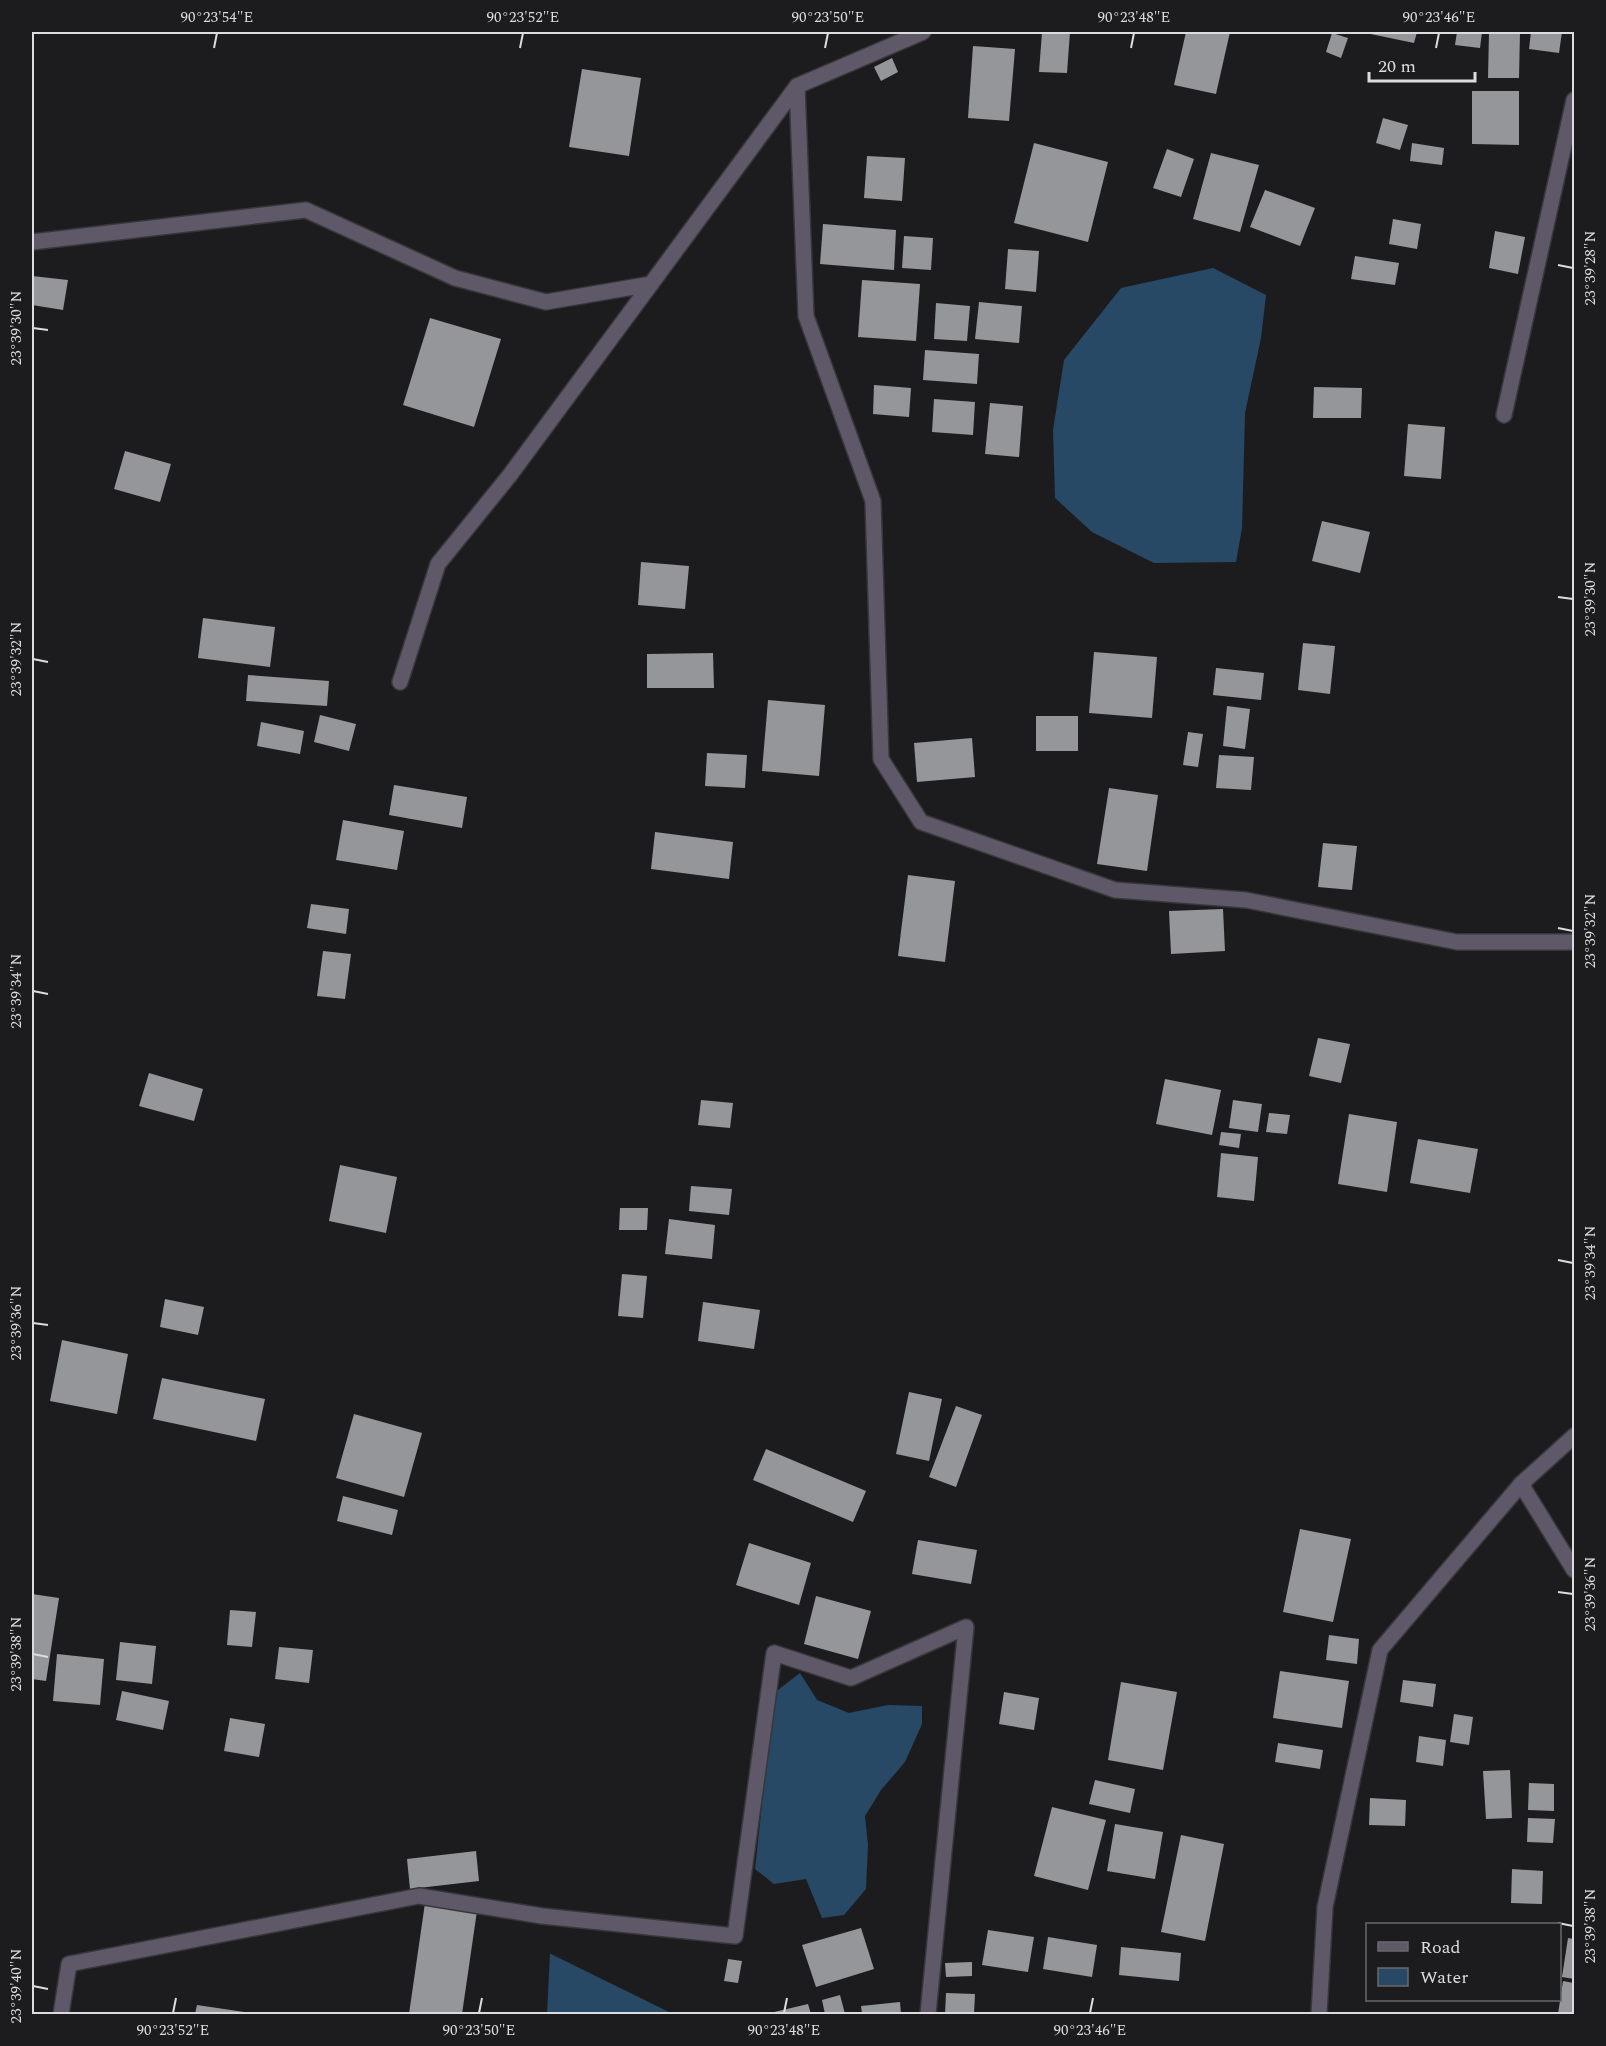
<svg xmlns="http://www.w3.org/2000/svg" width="1606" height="2046" viewBox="0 0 1606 2046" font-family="Spectral,serif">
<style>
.water{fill:#284965}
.building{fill:#94969a}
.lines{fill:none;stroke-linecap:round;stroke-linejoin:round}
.street-casing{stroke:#37373a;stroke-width:18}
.street{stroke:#5e5869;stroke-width:15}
.ticks{fill:none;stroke:#dcdcde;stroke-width:2}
.neatline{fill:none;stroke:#dcdcde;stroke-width:2}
.ticks-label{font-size:15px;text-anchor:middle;fill:#dcdcde}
</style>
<rect width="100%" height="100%" fill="#1c1c1f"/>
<g class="water">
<polygon points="1213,268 1266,295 1261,338 1245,413 1242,528 1236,562 1154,563 1092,532 1055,498 1053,430 1064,360 1121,288"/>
<polygon points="800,1673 817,1700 849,1713 888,1705 922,1706 922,1724 905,1762 881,1790 865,1816 868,1845 866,1889 844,1915 822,1918 806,1879 774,1884 755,1869 774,1693"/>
<polygon points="550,1954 551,1954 673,2014 547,2014"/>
</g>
<g class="building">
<polygon points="1042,32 1070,32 1067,73 1039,72"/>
<polygon points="1186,32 1230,32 1216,94 1174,85"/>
<polygon points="1361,32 1417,32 1414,43"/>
<polygon points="1457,32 1482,32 1480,48 1455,45"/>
<polygon points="1489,32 1520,32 1519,78 1488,78"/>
<polygon points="1531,32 1562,32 1559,53 1529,49"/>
<polygon points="1332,33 1348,38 1341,58 1326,52"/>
<polygon points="973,46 1015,49 1009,121 968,118"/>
<polygon points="892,58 898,72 881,81 874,67"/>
<polygon points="582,69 641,78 629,156 569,147"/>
<polygon points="1472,91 1519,91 1519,145 1472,144"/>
<polygon points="1383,118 1408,125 1400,150 1376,143"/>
<polygon points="1034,143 1108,162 1088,242 1014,223"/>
<polygon points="1412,143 1444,148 1442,165 1410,161"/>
<polygon points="1167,149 1194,159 1181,197 1153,188"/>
<polygon points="1211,153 1259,165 1240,232 1193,219"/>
<polygon points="867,156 905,158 902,201 864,198"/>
<polygon points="1265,190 1315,208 1300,246 1250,227"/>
<polygon points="1393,219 1421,224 1417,249 1389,244"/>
<polygon points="823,224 896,230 894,270 820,264"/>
<polygon points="1495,231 1525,237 1518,274 1489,268"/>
<polygon points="904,236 933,238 931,270 902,268"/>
<polygon points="1008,249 1039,251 1036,292 1005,289"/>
<polygon points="1355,256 1399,263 1395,285 1351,279"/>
<polygon points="32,276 68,280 63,310 32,305"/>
<polygon points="862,280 920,284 916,341 858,337"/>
<polygon points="979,302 1022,306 1019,343 975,339"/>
<polygon points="936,303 970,306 967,341 934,339"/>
<polygon points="430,318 501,339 474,427 403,405"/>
<polygon points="925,350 979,354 977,384 923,380"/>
<polygon points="874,385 911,388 909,417 873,414"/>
<polygon points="1314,387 1362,388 1361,418 1313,418"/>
<polygon points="934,399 975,402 973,435 932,432"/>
<polygon points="990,403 1023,406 1019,457 985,454"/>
<polygon points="1408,424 1445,427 1441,479 1404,476"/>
<polygon points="125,451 171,464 160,502 114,489"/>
<polygon points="1322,521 1370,532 1360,573 1312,561"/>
<polygon points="641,562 689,566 685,609 638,605"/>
<polygon points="203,618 275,627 270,667 198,658"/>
<polygon points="1303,643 1335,646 1330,694 1298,690"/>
<polygon points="1094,652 1157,657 1152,718 1089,713"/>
<polygon points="713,653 714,688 647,688 647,654"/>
<polygon points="1216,668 1264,673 1261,700 1213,695"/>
<polygon points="248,675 329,681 327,706 246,701"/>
<polygon points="768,700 825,705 819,776 762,771"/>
<polygon points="1227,706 1250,709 1245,749 1223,746"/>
<polygon points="320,715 356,724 349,751 314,742"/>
<rect x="1036" y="716" width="42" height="35"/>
<polygon points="261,722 304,731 300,754 257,746"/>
<polygon points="1188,732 1203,734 1198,767 1183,765"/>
<polygon points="972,738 975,777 917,782 914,743"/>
<polygon points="707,753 747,755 745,788 705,786"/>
<polygon points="1219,755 1254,757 1251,790 1216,788"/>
<polygon points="394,785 467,797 462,828 389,815"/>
<polygon points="1109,788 1158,795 1147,871 1097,864"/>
<polygon points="343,820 404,831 397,870 336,860"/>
<polygon points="655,832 733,842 729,879 651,869"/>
<polygon points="1323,843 1357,846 1352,890 1318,887"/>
<polygon points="908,875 955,881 945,962 898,956"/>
<polygon points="311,904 349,909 346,934 307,928"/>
<polygon points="1223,909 1225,951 1171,954 1169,911"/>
<polygon points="323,951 351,954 345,999 317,996"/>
<polygon points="1318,1038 1350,1044 1341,1083 1309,1076"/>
<polygon points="149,1073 203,1089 194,1121 139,1106"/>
<polygon points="1165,1079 1221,1090 1212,1135 1156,1124"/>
<polygon points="701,1100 733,1103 730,1128 698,1125"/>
<polygon points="1233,1100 1262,1104 1258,1132 1229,1128"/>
<polygon points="1269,1113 1290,1115 1287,1134 1266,1132"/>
<polygon points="1349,1114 1397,1122 1387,1192 1338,1184"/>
<polygon points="1221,1132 1241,1134 1239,1148 1219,1145"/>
<polygon points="1418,1139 1478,1149 1470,1193 1410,1183"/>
<polygon points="1221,1153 1258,1157 1254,1201 1217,1197"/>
<polygon points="340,1165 397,1177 386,1233 329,1221"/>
<polygon points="691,1186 732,1189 729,1215 689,1211"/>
<polygon points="620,1208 648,1208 647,1230 619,1230"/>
<polygon points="669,1219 715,1225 712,1259 665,1254"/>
<polygon points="622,1274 647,1276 643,1318 618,1316"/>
<polygon points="165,1299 204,1307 198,1335 160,1327"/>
<polygon points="703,1302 760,1310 754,1349 698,1341"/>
<polygon points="62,1340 128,1354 117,1414 50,1401"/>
<polygon points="162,1378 265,1399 256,1441 153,1419"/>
<polygon points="909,1392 942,1399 929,1461 896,1454"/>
<polygon points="956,1406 982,1415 956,1487 929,1477"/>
<polygon points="354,1414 422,1433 404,1497 336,1478"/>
<polygon points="766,1449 866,1491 853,1522 753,1480"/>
<polygon points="343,1496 398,1510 392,1535 337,1521"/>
<polygon points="1300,1529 1351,1539 1333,1622 1283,1612"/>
<polygon points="918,1540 977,1550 971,1584 912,1574"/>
<polygon points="749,1543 811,1563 799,1605 736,1585"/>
<polygon points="32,1594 59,1598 46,1681 32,1679"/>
<polygon points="816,1596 871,1611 858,1659 804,1644"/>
<polygon points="230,1610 256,1612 252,1647 227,1645"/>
<polygon points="1329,1635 1359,1639 1357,1664 1326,1660"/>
<polygon points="120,1642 156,1646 152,1684 116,1680"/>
<polygon points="279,1647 313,1650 309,1683 275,1679"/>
<polygon points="57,1654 104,1659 100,1705 53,1701"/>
<polygon points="1280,1671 1349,1681 1342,1728 1273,1718"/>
<polygon points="1403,1680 1436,1684 1433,1707 1400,1702"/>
<polygon points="1121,1682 1177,1692 1163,1770 1108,1760"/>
<polygon points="122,1691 169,1701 163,1730 116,1720"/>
<polygon points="1004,1692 1039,1698 1034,1730 999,1724"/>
<polygon points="1454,1714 1473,1717 1469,1745 1450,1742"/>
<polygon points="230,1718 265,1724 259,1757 224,1751"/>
<polygon points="1419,1736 1446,1740 1443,1766 1416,1762"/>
<polygon points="1278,1743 1323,1750 1320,1769 1275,1762"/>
<polygon points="1510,1770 1512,1818 1486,1819 1483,1771"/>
<polygon points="1095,1780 1135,1789 1130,1813 1089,1804"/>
<polygon points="1529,1783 1554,1784 1554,1811 1528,1810"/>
<polygon points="1370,1798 1406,1800 1405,1826 1369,1825"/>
<polygon points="1052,1807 1106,1820 1088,1890 1034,1876"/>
<polygon points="1528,1818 1555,1819 1553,1843 1527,1842"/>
<polygon points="1115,1824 1163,1832 1155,1879 1107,1871"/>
<polygon points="1181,1835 1224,1844 1205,1941 1161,1932"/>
<polygon points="476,1851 479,1881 410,1889 407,1859"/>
<polygon points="1512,1869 1543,1871 1542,1904 1511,1903"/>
<polygon points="425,1903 477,1911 462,2014 409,2014"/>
<polygon points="861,1928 874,1969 816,1987 802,1945"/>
<polygon points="988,1930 1034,1937 1028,1972 982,1965"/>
<polygon points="1048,1937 1097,1945 1092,1977 1043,1969"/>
<polygon points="1568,1938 1574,1939 1574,1979 1562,1977"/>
<polygon points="1121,1947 1181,1953 1179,1981 1119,1975"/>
<polygon points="728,1959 742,1961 738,1983 724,1981"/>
<polygon points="972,1962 972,1976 946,1977 945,1963"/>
<polygon points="1563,1981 1574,1983 1574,2014 1558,2014"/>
<polygon points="946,1993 975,1994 974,2014 945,2014"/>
<polygon points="840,1995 845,2014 825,2014 822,2000"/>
<polygon points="900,2002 901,2014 862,2014 861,2006"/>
<polygon points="808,2004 811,2014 770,2014 770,2013"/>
<polygon points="197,2005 251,2013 251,2014 195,2014"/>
</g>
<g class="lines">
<defs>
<g id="street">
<polyline points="797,86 806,316 873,501 881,759 921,822 1115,890 1246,900 1457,942 1574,942"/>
<polyline points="32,242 306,210 455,278 546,302 651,284 797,86 923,32"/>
<polyline points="1504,415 1574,100"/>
<polyline points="400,682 438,564 510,475 651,284"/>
<polyline points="1521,1484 1574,1570"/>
<polyline points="61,2014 69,1964 419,1896 542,1916 735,1936 774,1653 851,1678 966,1627 928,2014"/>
<polyline points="1319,2014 1325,1907 1380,1650 1521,1484 1574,1436"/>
</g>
</defs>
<use href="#street" class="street-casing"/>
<use href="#street" class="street"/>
</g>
<path class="ticks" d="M214,48L217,33M520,48L523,33M825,48L828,33M1131,48L1134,33M1436,48L1439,33M1558,265L1573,268M33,328L48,330M1558,597L1573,599M33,659L48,662M1558,928L1573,931M33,991L48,994M1558,1260L1573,1263M33,1323L48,1325M1558,1592L1573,1594M33,1654L48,1657M1558,1923L1573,1926M33,1986L48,1989M173,2013L176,1998M479,2013L482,1998M784,2013L787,1998M1090,2013L1093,1998"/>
<rect width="1606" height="2046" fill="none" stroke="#1c1c1f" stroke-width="66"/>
<rect x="1366" y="1923" width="195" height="78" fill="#1c1c1f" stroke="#69696b" stroke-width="1.5"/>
<rect x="1378" y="1942" width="30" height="9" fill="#5e5869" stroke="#69696b" stroke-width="1.5"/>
<text x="1420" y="1953" font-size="18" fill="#dcdcde">Road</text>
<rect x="1378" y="1968" width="30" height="18" fill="#284965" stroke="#69696b" stroke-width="1.5"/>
<text x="1420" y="1983" font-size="18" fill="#dcdcde">Water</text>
<path d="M1369 72v9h106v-9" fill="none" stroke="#dcdcde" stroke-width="3"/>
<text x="1378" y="72" font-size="18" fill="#dcdcde" stroke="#1c1c1f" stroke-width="4.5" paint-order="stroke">20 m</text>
<rect x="33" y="33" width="1540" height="1980" class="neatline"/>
<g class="ticks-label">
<text x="217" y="22">90°23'54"E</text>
<text x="523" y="22">90°23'52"E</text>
<text x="828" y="22">90°23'50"E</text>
<text x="1134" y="22">90°23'48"E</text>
<text x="1439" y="22">90°23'46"E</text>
<text transform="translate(1590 268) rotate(-90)" y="5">23°39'28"N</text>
<text transform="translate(16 328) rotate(-90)" y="5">23°39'30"N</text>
<text transform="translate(1590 599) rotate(-90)" y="5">23°39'30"N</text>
<text transform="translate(16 659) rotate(-90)" y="5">23°39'32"N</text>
<text transform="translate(1590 931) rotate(-90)" y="5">23°39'32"N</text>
<text transform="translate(16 991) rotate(-90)" y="5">23°39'34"N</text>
<text transform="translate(1590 1263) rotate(-90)" y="5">23°39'34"N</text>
<text transform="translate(16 1323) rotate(-90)" y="5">23°39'36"N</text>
<text transform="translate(1590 1594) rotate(-90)" y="5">23°39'36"N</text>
<text transform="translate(16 1654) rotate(-90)" y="5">23°39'38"N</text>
<text transform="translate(1590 1926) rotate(-90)" y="5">23°39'38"N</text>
<text transform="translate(16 1986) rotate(-90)" y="5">23°39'40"N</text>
<text x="173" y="2035">90°23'52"E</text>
<text x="479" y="2035">90°23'50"E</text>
<text x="784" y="2035">90°23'48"E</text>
<text x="1090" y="2035">90°23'46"E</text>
</g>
</svg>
